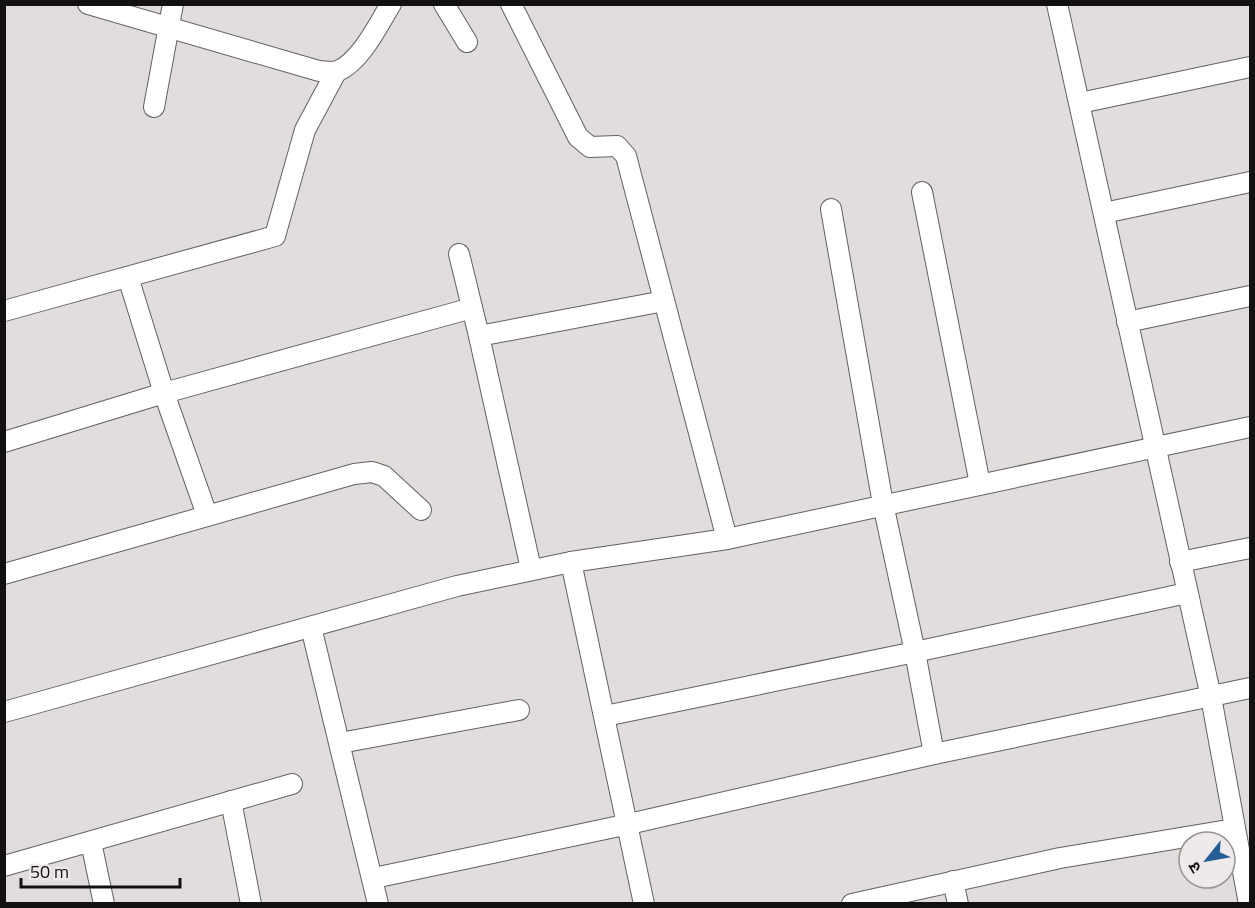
<svg xmlns="http://www.w3.org/2000/svg" width="1255" height="908" viewBox="0 0 1255 908" font-family="'Titillium Web','Noto Sans Devanagari',sans-serif">
<style>
.lines{fill:none;stroke-linecap:round;stroke-linejoin:round}
.minor-casing{stroke:#63605e;stroke-width:22}
.minor{stroke:#fff;stroke-width:20}
</style>
<rect width="100%" height="100%" fill="#e1dddc"/>
<g class="lines">
<defs>
<g id="minor">
<path d="M88,4L319,71C324,71 332,73 338,71C361,61 378,25 391,4"/>
<polyline points="444,4 467,42"/>
<polyline points="511,4 578,137 590,147 617,146 626,156 727,539"/>
<polyline points="1057,4 1211,697 1249,904"/>
<polyline points="1080,103 1250,67"/>
<polyline points="154,107 173,4"/>
<polyline points="922,192 980,484"/>
<polyline points="831,209 883,504 915,652 934,754"/>
<polyline points="1104,213 1250,182"/>
<polyline points="459,254 479,336"/>
<polyline points="128,277 164,393 207,515"/>
<polyline points="4,311 275,236 305,130 336,72"/>
<polyline points="1127,322 1250,296"/>
<polyline points="4,442 164,393 472,308"/>
<polyline points="571,562 644,904"/>
<polyline points="1180,562 1250,548"/>
<polyline points="531,569 479,336 664,301"/>
<polyline points="4,574 354,474 372,472 384,476 421,510"/>
<polyline points="311,627 378,904"/>
<polyline points="4,712 457,586 571,562 727,539 1250,427"/>
<polyline points="605,716 915,652 1187,593"/>
<polyline points="340,743 519,710"/>
<polyline points="231,801 251,904"/>
<polyline points="91,842 104,904"/>
<polyline points="4,866 292,784"/>
<polyline points="374,878 629,824 934,754 1250,688"/>
<polyline points="953,881 958,904"/>
<polyline points="852,904 1060,858 1234,829"/>
</g>
</defs>
<use href="#minor" class="minor-casing"/>
<use href="#minor" class="minor"/>
</g>
<rect width="1255" height="908" fill="none" stroke="#121110" stroke-width="12"/>
<g transform="translate(1207 860) rotate(239)"><circle r="28" fill="#eeeae9" stroke="#969392" stroke-width="1.5"/>
<path d="M0-4.5L10 22L0 15L-10 22Z" fill="#265f96"/>
<text y="-9" font-size="16" font-weight="bold" text-anchor="middle" fill="#121110">उ</text>
</g>
<path d="M21 878v9h159v-9" fill="none" stroke="#121110" stroke-width="3"/>
<text x="30" y="878" font-size="18" fill="#121110" stroke="#eeeae9" stroke-width="4.5" paint-order="stroke">50 m</text>
</svg>
